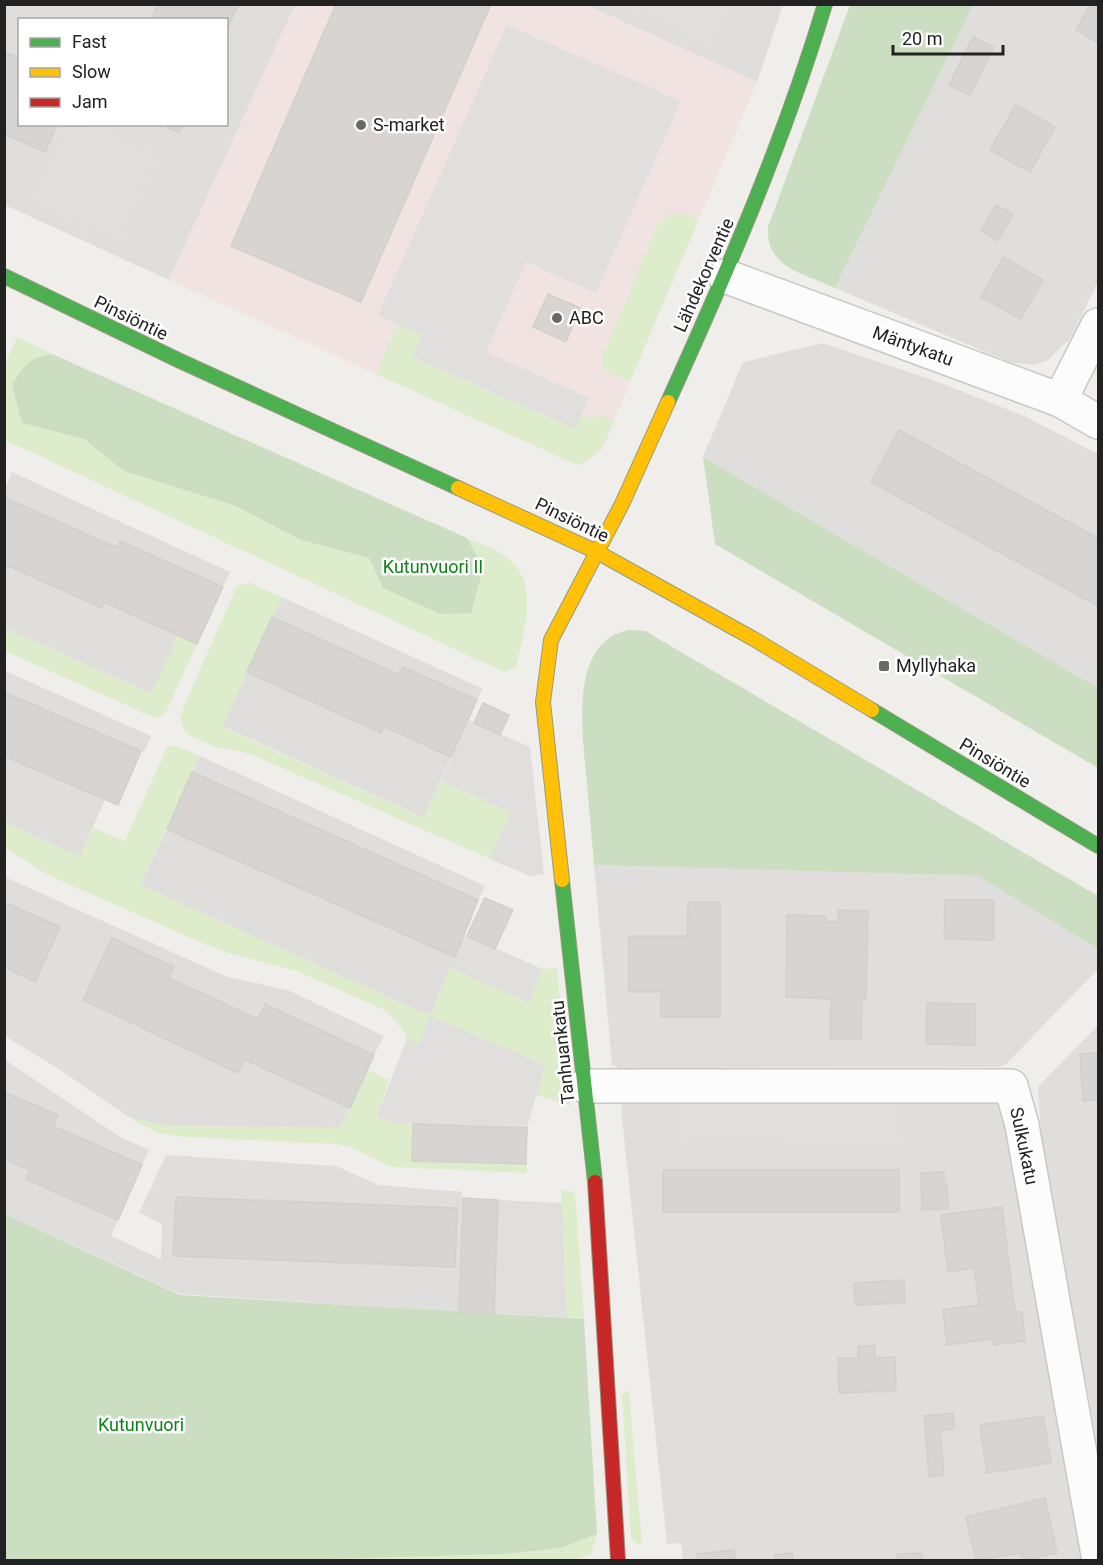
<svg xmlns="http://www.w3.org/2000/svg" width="1103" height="1565" viewBox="0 0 1103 1565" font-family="Roboto,sans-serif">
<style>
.residential{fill:#dfdedc;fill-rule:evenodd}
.commercial{fill:#f1e3e1}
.grass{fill:#ddeccb}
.forest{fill:#cbdec1}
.parking{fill:#e0dfde}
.building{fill:#d7d4d2;stroke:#d3d0cc;stroke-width:1.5}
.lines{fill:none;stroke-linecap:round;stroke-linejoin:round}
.street-casing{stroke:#c9c8c7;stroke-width:36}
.fast-casing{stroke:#999a82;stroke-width:16}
.slow-casing{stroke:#999a82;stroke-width:16}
.jam-casing{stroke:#999a82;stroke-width:16}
.street{stroke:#fdfcfc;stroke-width:33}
.fast{stroke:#4caf50;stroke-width:14}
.slow{stroke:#ffc107;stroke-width:14}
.jam{stroke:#c62828;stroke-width:14}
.poi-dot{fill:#6a6968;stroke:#fff;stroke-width:2}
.labels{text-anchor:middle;stroke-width:5;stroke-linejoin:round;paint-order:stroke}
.poi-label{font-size:18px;fill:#222;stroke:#fff;text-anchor:start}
.street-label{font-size:18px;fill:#222;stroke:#fff}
.park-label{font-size:18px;fill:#0c8416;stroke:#fff}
</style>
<rect width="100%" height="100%" fill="#f0eeeb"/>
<g class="residential">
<path d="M5,5H295L169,280L5,205ZM20,20H226V124H20Z"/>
<polygon points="586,5 783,5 757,82"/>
<polygon points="973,5 1098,5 1098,282 1070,339 1048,360 1034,365 1009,362 835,288"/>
<polygon points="823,343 938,382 1022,415 1098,454 1098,688 703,457 743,362"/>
<polygon points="12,472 230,572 223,587 121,541 117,548 5,497 5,488"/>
<polygon points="5,564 102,607 104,602 178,635 152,694 5,628"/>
<polygon points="282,597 483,689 477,700 403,667 399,675 272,617"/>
<polygon points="5,671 151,736 144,752 5,692"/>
<polygon points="247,672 380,732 383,726 451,757 424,818 222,726"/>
<polygon points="5,756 105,799 80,857 5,823"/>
<polygon points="200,756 485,886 478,900 192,772"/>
<polygon points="167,829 455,957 430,1016 140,885"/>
<polygon points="594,865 978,876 1098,949 1098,969 1006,1064 998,1067 619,1068 612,1064"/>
<polygon points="5,877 225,976 290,991 384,1036 374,1055 265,1004 258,1019 169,978 83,1000 238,1073 244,1059 350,1108 340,1128 168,1126 130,1118 59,1069 5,1036 5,967 35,981 60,928 5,902"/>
<polygon points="1098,1025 1098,1449 1041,1137 1038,1087"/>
<polygon points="4,1059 122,1138 149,1150 142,1165 53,1126 5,1092"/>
<polygon points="987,1099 999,1105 1007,1122 1082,1560 683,1560 681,1543 667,1544 621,1108 625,1101"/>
<path d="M166,1155L336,1166L379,1185L462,1192L459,1312L180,1294L5,1214V1159L30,1170L27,1180L118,1220L111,1236L161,1259L162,1224L139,1213ZM176,1197L457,1208L455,1267L174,1256Z"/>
</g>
<polygon class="commercial" points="295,5 586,5 757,82 699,219 683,213 668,215 658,224 601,360 604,370 630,382 614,420 605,417 575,429 398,324 376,374 169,280"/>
<g class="grass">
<polygon points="683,213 699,219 630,382 604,370 601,360 658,224 668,215"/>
<path d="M397,324L422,335L413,358L575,429L580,418L605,416L614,420C604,446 603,454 577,465L376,374Z"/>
<path d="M17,337L52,354L37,356L22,423L84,439L124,471L233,505L301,540L369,558L383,588L483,568L467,538C479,543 493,548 505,556C542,581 523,632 516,668L504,672L5,440V365Z"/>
<polygon points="249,583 282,597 222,727 423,818 441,781 510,812 490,859 248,753 216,747 186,734 180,720 183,708 237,586"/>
<polygon points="5,628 151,694 178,635 197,644 165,714 155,718 5,651"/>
<polygon points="175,745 200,756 140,885 430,1016 450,968 529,1003 542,969 557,968 570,1105 535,1095 544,1065 430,1016 419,1045 407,1038 398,1023 384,1010 297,971 228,953 193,939 50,876 5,848 5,823 80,857 93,828 125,841 167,747"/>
<polygon points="367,1070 389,1080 377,1116 391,1123 413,1124 412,1161 526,1164 527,1173 391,1167 353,1148 336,1144 183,1137 159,1133 130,1118 169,1126 340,1128"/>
<polygon points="561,1189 575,1193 584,1319 567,1318"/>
<polygon points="629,1391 642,1544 637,1544 631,1537 622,1394"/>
<polygon points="597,1534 591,1554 574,1560 297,1560 505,1554 561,1548"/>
</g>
<g class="forest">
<path d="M850,5H973L835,288C803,273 766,268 768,227Z"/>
<path d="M52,354L467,538L483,568L471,613L440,614L383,588L369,558L301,540L233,505L124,471L84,439L22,423L12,384C24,366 30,356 52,354Z"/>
<polygon points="703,457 1098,688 1098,768 715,544"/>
<path d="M629,630L646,631L657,638L1098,896V949L978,876L594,865C592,838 589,810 587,783C583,738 567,641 629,630Z"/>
<polygon points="5,1214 180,1295 584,1319 597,1534 561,1548 505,1554 297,1560 5,1560"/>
</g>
<g class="parking">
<polygon points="627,5 730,5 712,43"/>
<polygon points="507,25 681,101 596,293 526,262 486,352 589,398 575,429 412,357 422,335 378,315"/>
<polygon points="65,125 88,125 157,155 119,240 31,202"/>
<polygon points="469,720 530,747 544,874 530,876 490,859 510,812 441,781"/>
<polygon points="464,934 542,969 529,1003 450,968"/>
<polygon points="430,1016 545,1065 527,1128 391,1123 377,1116 407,1038 419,1045"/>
<polygon points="681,1098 899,1098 898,1142 680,1141"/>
<polygon points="498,1200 562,1203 567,1318 494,1313"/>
</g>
<g class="building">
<polygon points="158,4 239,4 226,31 226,20 151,20"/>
<polygon points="336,4 491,4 361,302 231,246"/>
<polygon points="1091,4 1098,4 1098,43 1076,30"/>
<polygon points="973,37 994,47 970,95 949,85"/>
<polygon points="4,52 20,58 20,124 57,124 45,152 4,134"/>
<polygon points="1016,105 1055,127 1030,172 990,150"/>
<polygon points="161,124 183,124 179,133"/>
<polygon points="996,205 1013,214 998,241 981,231"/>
<polygon points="1003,257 1043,280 1021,319 981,297"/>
<polygon points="548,294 580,308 566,342 533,327"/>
<polygon points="899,430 1098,538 1098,606 871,482"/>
<polygon points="4,497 117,548 120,541 223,587 197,644 104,602 102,608 4,564"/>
<polygon points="272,617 399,675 403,667 477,700 451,757 383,726 381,733 247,672"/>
<polygon points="4,692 141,751 118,805 4,756"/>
<polygon points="483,703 509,715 500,735 474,723"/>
<polygon points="192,772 478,900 455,957 167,829"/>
<polygon points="485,898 513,910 495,949 467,936"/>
<polygon points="945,900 994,900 994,940 944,939"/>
<polygon points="4,902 60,927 35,982 4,967"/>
<polygon points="688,902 720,902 720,1017 661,1017 661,992 629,992 629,936 687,936"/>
<polygon points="838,910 868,911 866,999 862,999 861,1039 830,1039 831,999 786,997 787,915 826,916 826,922 838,922"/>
<polygon points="112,938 174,967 169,978 258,1019 265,1004 374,1055 350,1108 244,1059 238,1073 83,1000"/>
<polygon points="927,1003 975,1004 975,1045 926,1044"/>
<polygon points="1098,1053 1098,1100 1083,1101 1080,1054"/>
<polygon points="4,1092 58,1115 53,1126 142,1165 118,1220 26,1179 30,1170 4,1159"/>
<polygon points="413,1124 527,1128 526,1164 412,1161"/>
<rect x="663" y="1170" width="236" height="42"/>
<polygon points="944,1172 944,1184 947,1184 948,1209 922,1210 921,1173"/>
<polygon points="176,1197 457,1208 455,1267 173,1256"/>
<polygon points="463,1198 498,1200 494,1313 459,1312"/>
<polygon points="1002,1207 1015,1312 1022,1312 1025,1341 994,1345 993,1339 947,1345 943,1310 979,1305 974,1268 948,1272 941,1215"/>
<polygon points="904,1280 905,1303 855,1305 854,1283"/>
<polygon points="858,1346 875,1346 875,1358 895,1357 896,1391 839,1393 838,1358 858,1358"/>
<polygon points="953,1413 954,1429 940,1430 944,1475 929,1477 924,1416"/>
<polygon points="1043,1416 1051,1463 987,1473 980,1425"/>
<polygon points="1045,1498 1057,1553 1026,1560 1023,1560 1021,1553 976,1560 966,1517"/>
<polygon points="734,1550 735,1560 698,1560 697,1554"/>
<polygon points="792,1553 793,1560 775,1560 775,1555"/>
<polygon points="922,1553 923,1560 897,1560 897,1554"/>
</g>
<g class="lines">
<defs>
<g id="street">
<polyline points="725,276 1060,400 1098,422"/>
<polyline points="1060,400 1098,325"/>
<polyline points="585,1086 1011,1086 1022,1125 1098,1555"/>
</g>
<g id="fast">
<polyline points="4,276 178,360 458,488"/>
<path d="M668,402C727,272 784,141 825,4"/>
<polyline points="872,710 1098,846"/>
<polyline points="562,880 595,1182"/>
</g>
<g id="slow">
<polyline points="458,488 597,552 752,638 872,710"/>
<polyline points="562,880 543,702 551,640 622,504 668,402"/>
</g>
<polyline id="jam" points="595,1182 618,1560"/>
</defs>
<use href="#street" class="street-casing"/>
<use href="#fast" class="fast-casing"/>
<use href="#slow" class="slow-casing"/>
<use href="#jam" class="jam-casing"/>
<use href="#street" class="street"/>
<use href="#fast" class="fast"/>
<use href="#slow" class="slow"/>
<use href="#jam" class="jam"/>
</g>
<g class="poi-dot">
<circle cx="361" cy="125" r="6"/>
<circle cx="557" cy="318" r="6"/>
<rect x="878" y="660" width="12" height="12" rx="3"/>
</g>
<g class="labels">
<g class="poi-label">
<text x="373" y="131">S-market</text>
<text x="569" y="324">ABC</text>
<text x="896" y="672">Myllyhaka</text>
</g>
<g class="street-label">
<text transform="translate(704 275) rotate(-66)" y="6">Lähdekorventie</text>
<text transform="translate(131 318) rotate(26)" y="6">Pinsiöntie</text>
<text transform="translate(913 346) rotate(20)" y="6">Mäntykatu</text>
<text transform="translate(572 520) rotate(26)" y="6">Pinsiöntie</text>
<text transform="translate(995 763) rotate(31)" y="6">Pinsiöntie</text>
<text transform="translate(563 1052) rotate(-96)" y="6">Tanhuankatu</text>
<text transform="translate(1024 1146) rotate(78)" y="6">Sulkukatu</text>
</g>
<g class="park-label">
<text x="433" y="573">Kutunvuori II</text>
<text x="141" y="1431">Kutunvuori</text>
</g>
</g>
<rect width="1103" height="1565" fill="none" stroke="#222222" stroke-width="12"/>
<rect x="18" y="18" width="210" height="108" fill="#ffffff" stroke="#a7a7a7" stroke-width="1.5"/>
<rect x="30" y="38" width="30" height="9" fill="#4caf50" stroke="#a7a7a7" stroke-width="1.5"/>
<text x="72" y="48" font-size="18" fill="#222222">Fast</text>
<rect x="30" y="68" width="30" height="9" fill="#ffc107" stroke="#a7a7a7" stroke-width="1.5"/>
<text x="72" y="78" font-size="18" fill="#222222">Slow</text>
<rect x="30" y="98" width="30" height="9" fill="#c62828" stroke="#a7a7a7" stroke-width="1.5"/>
<text x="72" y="108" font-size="18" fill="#222222">Jam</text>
<path d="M893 45v9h110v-9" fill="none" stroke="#222222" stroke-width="3"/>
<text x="902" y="45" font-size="18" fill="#222222" stroke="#ffffff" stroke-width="4.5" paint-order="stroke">20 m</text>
</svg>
